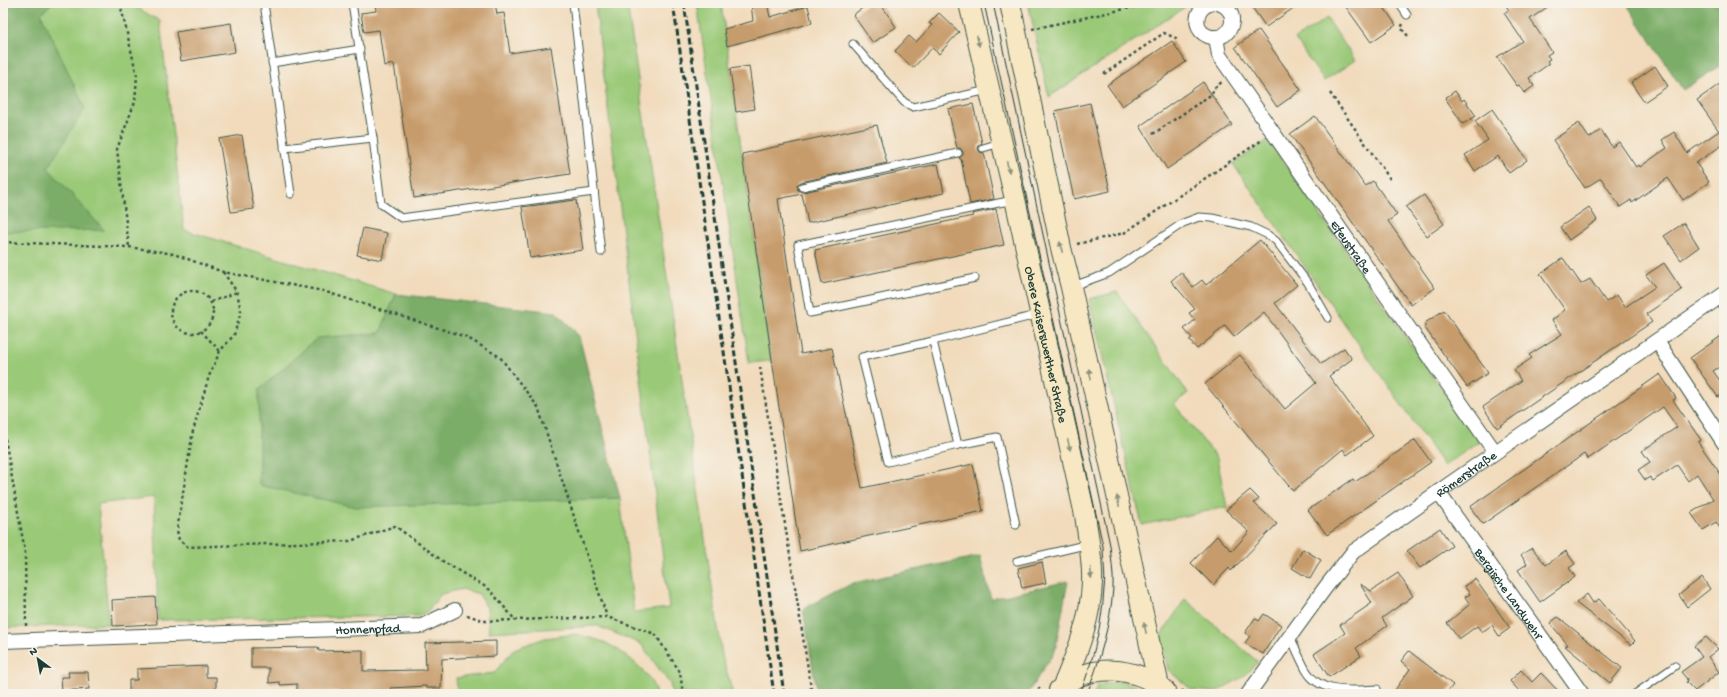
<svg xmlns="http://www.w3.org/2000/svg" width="1727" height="697" viewBox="0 0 1727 697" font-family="'Gochi Hand',sans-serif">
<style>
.green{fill:#9ac977;stroke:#5c8356}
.forest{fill:#7bad68;stroke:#4d754e}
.building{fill:#c79c6c}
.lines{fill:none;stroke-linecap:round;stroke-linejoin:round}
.lane-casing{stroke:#3e5548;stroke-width:9}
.street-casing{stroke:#3e5548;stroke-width:16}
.secondary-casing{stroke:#3e5548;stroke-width:22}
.path{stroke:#3e5548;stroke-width:2.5;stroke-dasharray:3 3;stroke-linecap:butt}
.lane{stroke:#fff;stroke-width:7}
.street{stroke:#fff;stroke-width:14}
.secondary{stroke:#f7e8c3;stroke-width:20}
.tram{stroke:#1f3d34;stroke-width:1}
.rail{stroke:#1f3d34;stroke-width:3;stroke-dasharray:6 3;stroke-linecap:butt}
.oneway{fill:#8b927c}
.labels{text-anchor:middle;stroke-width:3;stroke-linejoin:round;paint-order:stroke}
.street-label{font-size:13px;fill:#1f3d34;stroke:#f7f3e8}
</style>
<rect width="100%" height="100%" fill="#f7f3e8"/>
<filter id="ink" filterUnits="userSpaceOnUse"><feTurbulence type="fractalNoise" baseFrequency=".025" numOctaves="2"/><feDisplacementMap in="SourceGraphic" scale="8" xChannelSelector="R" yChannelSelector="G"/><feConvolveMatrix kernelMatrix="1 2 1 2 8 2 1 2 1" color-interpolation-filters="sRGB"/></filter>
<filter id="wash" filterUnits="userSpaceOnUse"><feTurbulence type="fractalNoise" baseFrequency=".012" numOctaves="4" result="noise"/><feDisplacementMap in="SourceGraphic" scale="16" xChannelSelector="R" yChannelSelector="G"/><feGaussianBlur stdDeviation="0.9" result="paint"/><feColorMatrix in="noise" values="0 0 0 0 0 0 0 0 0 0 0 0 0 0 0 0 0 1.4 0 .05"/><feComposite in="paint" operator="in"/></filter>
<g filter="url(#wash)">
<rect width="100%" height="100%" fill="#f1dbbc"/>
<g class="green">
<polygon points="3,3 133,3 134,6 160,21 184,230 396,294 502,336 582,499 620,498 634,612 669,608 595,3 627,3 722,655 733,694 672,694 670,684 641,644 597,626 489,632 487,608 479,594 462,589 441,594 428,611 419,616 158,620 154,497 98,504 109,624 3,628"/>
<polygon points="697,3 721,3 771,361 749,363"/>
<polygon points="1028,3 1191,3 1049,97"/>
<polygon points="1327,18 1355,60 1324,81 1295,39"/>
<polygon points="1268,140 1479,442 1444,466 1233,164"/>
<polygon points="1117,292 1188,393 1174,404 1217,458 1227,507 1142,525 1089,299"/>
<polygon points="1185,599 1258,662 1243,677 1216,692 1192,690 1168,670 1161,635"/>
<path d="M576,634C585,637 597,639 606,643C623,651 653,674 656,694H458L456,678L494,673L514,649L545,638Z"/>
<polygon points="1121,681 1138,687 1149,694 1094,694 1098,685"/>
</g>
<g class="forest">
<polygon points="3,3 52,3 41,14 85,108 48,168 104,230 3,232"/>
<polygon points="1626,3 1724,3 1724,63 1683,90"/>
<polygon points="396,294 556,312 579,336 620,498 356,507 259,485 259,390 317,338 380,333"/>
<polygon points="980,556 991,599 1068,581 1055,651 1027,694 817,694 803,609 853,583"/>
</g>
<g id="blocks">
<g class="building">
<polygon points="375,3 495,3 497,14 504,13 510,53 551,47 570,174 414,198 394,64 384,66 379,30 364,32 361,13 376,11"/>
<polygon points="751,3 767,3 770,17 808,6 812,23 727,46 724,29 753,21"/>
<polygon points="869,3 880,3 896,27 873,43 853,15"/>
<polygon points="1249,3 1301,3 1266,27"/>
<polygon points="1343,3 1381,3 1396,25 1371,42"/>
<polygon points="1504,3 1553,3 1530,19 1552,52 1547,55 1550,59 1547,61 1549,64 1529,78 1534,86 1524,93 1519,85 1517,86 1497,57 1523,41 1504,13 1509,10"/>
<polygon points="939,13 959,32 939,54 932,48 913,68 895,51 909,36 916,42 932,25 929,23"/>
<polygon points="231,23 235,52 181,61 176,32"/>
<polygon points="1259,30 1301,90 1277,107 1235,47"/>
<polygon points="1172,41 1186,62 1122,106 1107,85"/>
<polygon points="749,66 755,109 736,112 730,69"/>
<polygon points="1655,66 1668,86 1644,102 1631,83"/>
<polygon points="1724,81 1724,144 1696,163 1709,182 1683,200 1668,178 1632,203 1631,200 1620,207 1601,178 1585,188 1553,140 1579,123 1589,138 1601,130 1612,147 1619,142 1636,167 1639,165 1640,167 1667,148 1662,140 1674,132 1687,153 1719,131 1697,100"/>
<polygon points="1203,82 1232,125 1167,169 1140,126"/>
<polygon points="1455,91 1462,101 1464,99 1476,116 1463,124 1445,98"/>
<polygon points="1090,103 1110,191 1074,199 1055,111"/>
<polygon points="973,104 982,143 979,145 978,149 980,152 984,153 994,199 970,204 961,159 959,158 963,155 963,152 960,148 957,148 948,109"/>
<polygon points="1492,109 1527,160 1509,173 1498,156 1475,171 1465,155 1488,140 1475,121"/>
<polygon points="1315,116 1365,186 1373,181 1397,215 1388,221 1435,288 1411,305 1290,134"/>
<polygon points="877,125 887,163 801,182 797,185 798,190 803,192 938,164 944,193 808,223 802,194 778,199 801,354 832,348 862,488 973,464 983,511 800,551 742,154"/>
<polygon points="242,135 254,209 231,212 219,139"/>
<polygon points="1424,195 1444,224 1427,236 1406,207"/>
<polygon points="576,200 583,250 530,258 522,207"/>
<polygon points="1589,207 1597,220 1569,240 1560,227"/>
<polygon points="996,209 1004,245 822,284 815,250 973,216 972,214"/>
<polygon points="1684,223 1699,247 1681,260 1664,236"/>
<polygon points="363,228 387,233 382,260 357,255"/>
<polygon points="1260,240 1297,285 1275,303 1321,364 1344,348 1352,359 1329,376 1373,436 1347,455 1343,449 1293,491 1205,384 1240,355 1285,409 1316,383 1264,312 1234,337 1225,326 1197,349 1189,340 1192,338 1184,329 1195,320 1189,313 1195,309 1171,281 1181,272 1193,287 1202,280 1206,285"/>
<polygon points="1563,258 1581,284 1590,279 1606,302 1617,295 1625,307 1655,287 1646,275 1664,263 1682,290 1646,314 1652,322 1497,428 1483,407 1521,381 1514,370 1532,358 1529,355 1562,334 1552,320 1565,310 1540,274"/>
<polygon points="1444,310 1488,373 1467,387 1425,328 1425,323"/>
<polygon points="1724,334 1724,364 1713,371 1724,386 1724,393 1718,397 1690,358"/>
<polygon points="1660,374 1676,398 1673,400 1701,440 1698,442 1724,479 1724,534 1716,522 1703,530 1691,513 1713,499 1697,474 1688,481 1677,465 1653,481 1650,477 1645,480 1638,470 1650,462 1642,451 1677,427 1663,407 1588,459 1584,454 1483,524 1470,507"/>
<polygon points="1415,440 1431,462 1327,535 1308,510 1353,479 1355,482"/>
<polygon points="1250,490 1259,499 1254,503 1277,524 1231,571 1229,568 1213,585 1191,563 1217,536 1232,551 1249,532 1226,510"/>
<polygon points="1440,528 1452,546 1420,568 1407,551"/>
<polygon points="1532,548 1546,565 1566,551 1575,564 1569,568 1575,577 1540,602 1518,570 1527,564 1521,555"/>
<polygon points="1303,549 1321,560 1310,579 1292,568"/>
<polygon points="1042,562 1046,583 1022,588 1018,568"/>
<polygon points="1398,573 1413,596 1382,618 1387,626 1356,648 1361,656 1329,677 1314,654 1345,633 1340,625 1372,603 1360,584 1371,591"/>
<polygon points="1702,577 1710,589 1687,607 1679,595"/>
<polygon points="1475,579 1510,628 1499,636 1492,625 1482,632 1477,626 1459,639 1447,623 1470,604 1465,597 1470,594 1464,586"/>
<polygon points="1587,594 1593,603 1599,599 1635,641 1631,645 1576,603"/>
<polygon points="155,597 157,624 113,626 112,600"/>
<polygon points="1264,614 1281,625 1263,654 1245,643 1250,636 1245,633 1255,618 1259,621"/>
<polygon points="1558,617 1622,668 1610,683 1565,646 1568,645 1550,623"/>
<polygon points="1706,637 1718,649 1708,657 1719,672 1695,691 1686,682 1687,679 1681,672 1702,657 1694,646"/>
<polygon points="496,641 496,656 442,659 441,688 426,688 426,686 390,688 390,694 338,694 338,691 297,692 297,684 280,685 280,682 269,683 269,668 251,668 251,648 318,647 319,651 363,650 363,671 426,670 425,643"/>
<polygon points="1409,651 1453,685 1446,694 1392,694 1410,669 1401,661"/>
<polygon points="206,666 206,677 216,677 216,694 129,694 129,680 137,680 137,669"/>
<polygon points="1521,670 1532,682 1541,673 1561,694 1519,694 1521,693 1510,681"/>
<polygon points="68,672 88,672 89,689 62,691 61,677 69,677"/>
</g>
</g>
</g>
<g filter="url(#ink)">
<use href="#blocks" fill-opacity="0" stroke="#3e5548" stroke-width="1"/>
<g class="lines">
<defs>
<g id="lane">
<polyline points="264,3 291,194"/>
<polyline points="352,3 373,138 381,204 401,218 594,192"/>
<polyline points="573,3 601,252"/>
<polyline points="1399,3 1407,15"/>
<polyline points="853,44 904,102 913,107 988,90"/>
<polyline points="272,63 360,49"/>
<polyline points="284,148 373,138"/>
<polyline points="983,148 1000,143"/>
<polyline points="802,187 958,153"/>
<polyline points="975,278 810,313 798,245 1013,200"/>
<polyline points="1073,286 1109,273 1183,223 1199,217 1212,218 1251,227 1268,235 1276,241 1308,283 1328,318"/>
<polyline points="933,341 862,357 888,462 958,445 933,341 1040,314"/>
<polyline points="958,445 997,437 1016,525"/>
<polyline points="1017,561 1089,544"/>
<path d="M1290,636C1295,647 1300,659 1306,670C1320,695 1352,690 1377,689"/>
<polyline points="1635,694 1675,666"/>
</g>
<g id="street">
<path d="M1214,3C1203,4 1195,14 1198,25C1199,30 1203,34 1208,36C1230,45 1244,11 1218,3"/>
<path id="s1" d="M1216,37L1219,55L1233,75L1495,452"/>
<polyline points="1657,341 1724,443"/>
<path id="s2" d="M1438,492L1582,694"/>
<path id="s3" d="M3,641L422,626L455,610"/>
<path id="s4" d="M1248,694L1325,588L1353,552L1451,483L1724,294"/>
</g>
<g id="secondary">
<path id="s5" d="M969,3L1015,199L1085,515C1088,537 1093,560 1092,582C1091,619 1077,653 1063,686"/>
<polyline points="1010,3 1061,248 1071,287 1159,686"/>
<path d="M1059,690C1087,662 1137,666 1165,691"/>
</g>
</defs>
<use href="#lane" class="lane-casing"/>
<use href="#street" class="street-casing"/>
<use href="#secondary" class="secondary-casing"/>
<g class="path">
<polyline points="120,3 137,76 135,102 117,149 129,247"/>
<polyline points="1403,24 1401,28 1409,37"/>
<polyline points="1032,29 1153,3"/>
<polyline points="1104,74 1164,33 1178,39"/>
<polyline points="1330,93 1390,179"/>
<polyline points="1153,134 1212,94 1214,88 1222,82"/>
<polyline points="3,242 129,247 174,254 223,272 323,291 466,337 500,357 538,407 607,617"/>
<polyline points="1077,244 1124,233 1262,140"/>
<polyline points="223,272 237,292 241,311 234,335 220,351 209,376 193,431 177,530 179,540 188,547 350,541 395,526 444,562 489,589 516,621"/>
<circle cx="192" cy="312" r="21"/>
<polyline points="211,302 237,292"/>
<polyline points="201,331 220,351"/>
<polyline points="760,367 812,694"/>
<polyline points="3,427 25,552 26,627"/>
<polyline points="467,615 485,621 607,617 655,634 680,672 683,694"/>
<polyline points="1182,690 1185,694"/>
<polyline points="1034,694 1042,685"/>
</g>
<use href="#lane" class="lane"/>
<use href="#street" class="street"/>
<use href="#secondary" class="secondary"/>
<g class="tram">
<path d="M984,3L1103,546C1103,560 1106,575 1104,589C1102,625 1093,661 1080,694"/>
<path d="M993,3L1110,545C1111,559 1114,574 1113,588C1111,622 1099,663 1087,694"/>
</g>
<g class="rail">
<polyline points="673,3 774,694"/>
<polyline points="684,3 784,694"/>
</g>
</g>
<defs><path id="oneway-solid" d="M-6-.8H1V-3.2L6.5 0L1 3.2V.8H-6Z"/></defs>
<g class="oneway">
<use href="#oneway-solid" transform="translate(978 41) rotate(77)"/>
<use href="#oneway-solid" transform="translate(1008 167) rotate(77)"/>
<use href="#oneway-solid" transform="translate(1061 247) rotate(-103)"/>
<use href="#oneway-solid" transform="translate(1090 374) rotate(-102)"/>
<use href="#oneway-solid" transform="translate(1069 445) rotate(77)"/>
<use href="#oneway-solid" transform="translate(1118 501) rotate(-102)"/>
<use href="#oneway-solid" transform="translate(1091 573) rotate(86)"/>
<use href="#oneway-solid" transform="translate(1145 628) rotate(-102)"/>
</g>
</g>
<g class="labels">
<g class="street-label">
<text dy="5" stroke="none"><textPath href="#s1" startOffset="251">Efeustraße</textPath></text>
<text dy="5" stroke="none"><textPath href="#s5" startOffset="350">Obere Kaiserswerther Straße</textPath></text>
<text dy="5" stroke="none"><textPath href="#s4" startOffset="314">Römerstraße</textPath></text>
<text dy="5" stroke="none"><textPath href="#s2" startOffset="124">Bergische Landwehr</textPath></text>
<text dy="5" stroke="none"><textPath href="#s3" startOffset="365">Honnenpfad</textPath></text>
</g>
</g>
<rect width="1727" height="697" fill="none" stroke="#f7f3e8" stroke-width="16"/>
<g transform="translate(38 659) rotate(328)" stroke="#f7f3e8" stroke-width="3" paint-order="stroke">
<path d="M0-3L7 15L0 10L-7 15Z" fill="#1f3d34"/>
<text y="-6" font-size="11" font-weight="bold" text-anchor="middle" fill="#1f3d34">N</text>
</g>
</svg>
